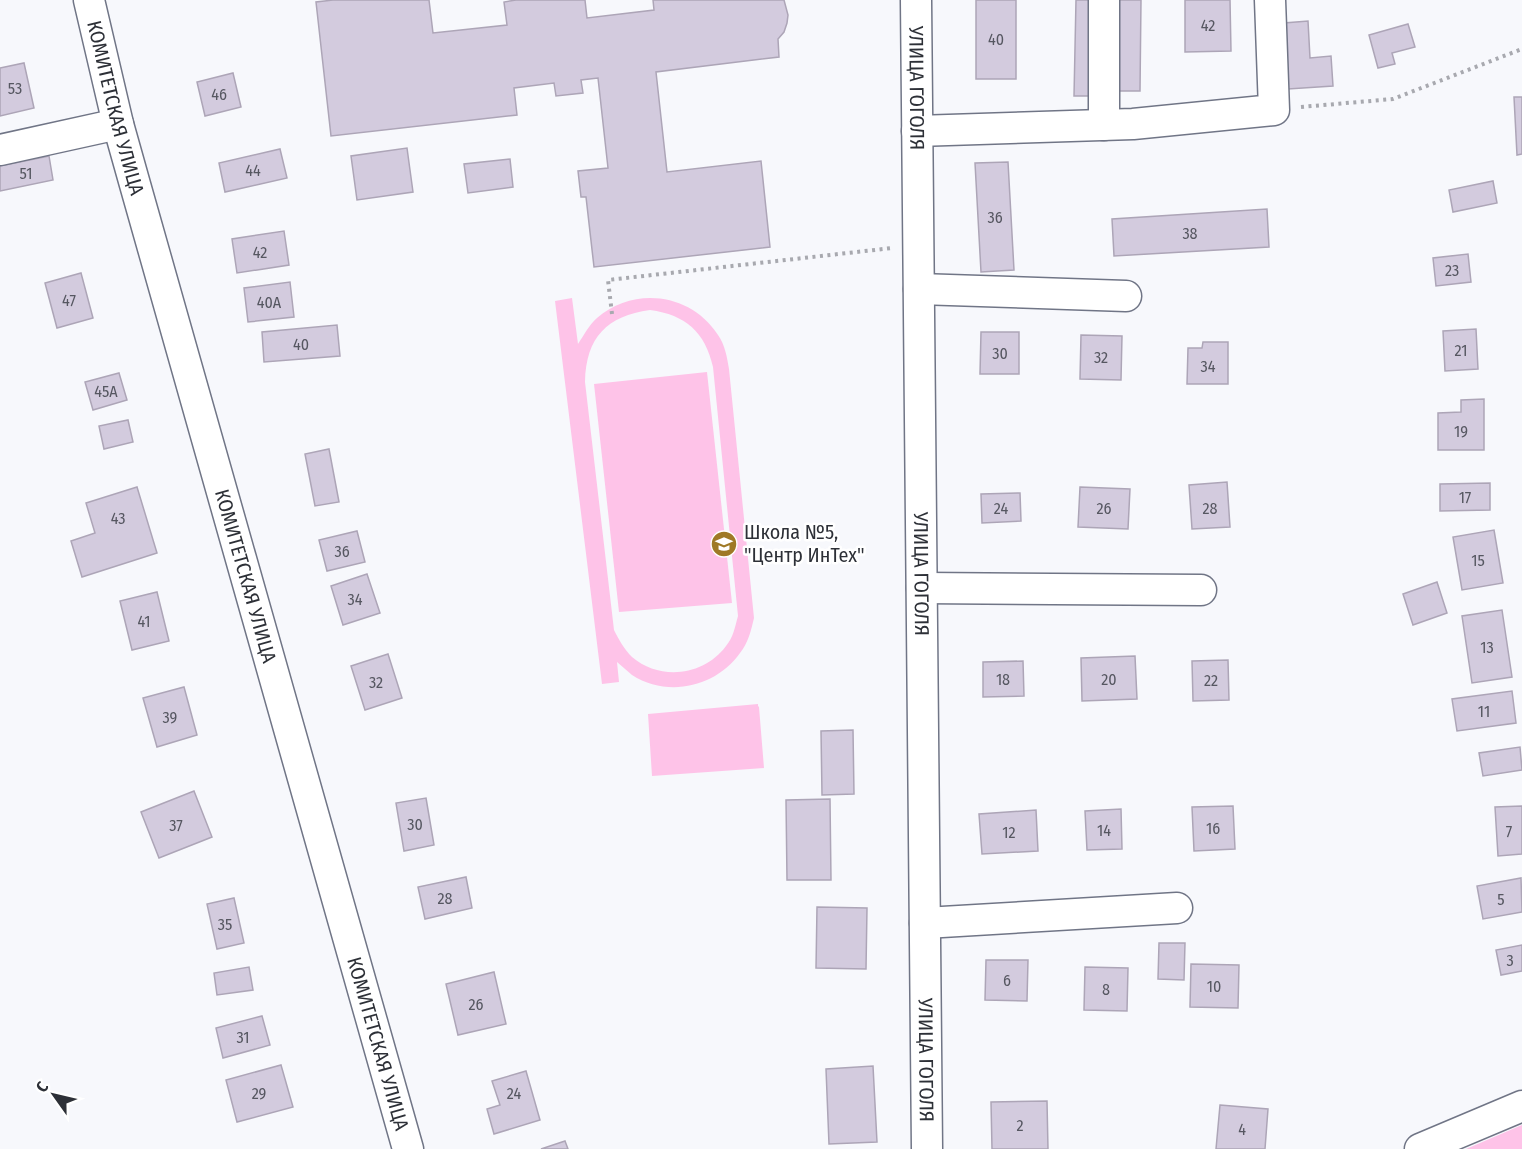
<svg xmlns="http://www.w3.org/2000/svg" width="1522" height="1149" viewBox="0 0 1522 1149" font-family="'Fira Sans Condensed',sans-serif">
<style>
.green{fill:#fec3e8;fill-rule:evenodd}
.building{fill:#d3cbde;stroke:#ada5b7;stroke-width:1.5}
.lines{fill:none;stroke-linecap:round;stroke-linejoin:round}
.minor-casing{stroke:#707586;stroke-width:33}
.path{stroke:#a8a9af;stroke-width:4;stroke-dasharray:3 4.5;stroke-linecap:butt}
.minor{stroke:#fff;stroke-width:30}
.labels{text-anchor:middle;stroke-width:5;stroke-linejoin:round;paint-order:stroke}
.number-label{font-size:16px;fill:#565761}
.street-label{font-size:20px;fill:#2d3037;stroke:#fff}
.poi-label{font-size:20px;fill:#2d3037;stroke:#fff;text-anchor:start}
</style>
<rect width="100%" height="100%" fill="#f7f8fc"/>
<g class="green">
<path d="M572,298L578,344C584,335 589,325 597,318C634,286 691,293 718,335C725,345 727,357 729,369L754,618C751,631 748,643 740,653C716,687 668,698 632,675C627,671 622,666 617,662L619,682L602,684L555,301ZM650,310C686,315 705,332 713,367L738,616C735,627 733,638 726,646C704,676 660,681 632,657C624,649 619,640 614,630L585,382C586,337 607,316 650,310Z"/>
<polygon points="707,372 732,603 619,612 594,384"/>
<polygon points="758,704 758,706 759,707 764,768 652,776 648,714"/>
<polygon points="1522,1125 1522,1149 1466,1149"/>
</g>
<g class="building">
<polygon points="333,0 429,0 433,33 507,25 504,2 516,0 585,0 587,18 654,10 653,0 784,0 788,15 787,23 784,32 778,39 779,57 656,72 667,172 761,161 770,247 594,267 586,197 581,197 578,171 608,168 598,78 581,80 583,93 556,96 554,83 514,88 517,115 331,136 316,2"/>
<rect x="976" y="0" width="40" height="79"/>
<polygon points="1076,0 1096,0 1094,96 1074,96"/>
<polygon points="1116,0 1141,0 1140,91 1115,91"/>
<polygon points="1185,0 1230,0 1231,51 1185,52"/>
<polygon points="1308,21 1310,58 1331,56 1333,86 1288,89 1284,23"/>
<polygon points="1408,24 1415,47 1392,53 1395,64 1378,68 1369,35"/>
<polygon points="24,63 34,108 0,116 0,68"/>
<polygon points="233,73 241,107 205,116 197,82"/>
<polygon points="1514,97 1522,97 1522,154 1517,155"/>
<polygon points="407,148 413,192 357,200 351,156"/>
<polygon points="280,149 287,178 225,192 219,163"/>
<polygon points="49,156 53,180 0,191 0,166"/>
<polygon points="510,159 513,187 468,193 464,164"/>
<polygon points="1008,162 1014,270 981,272 975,163"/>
<polygon points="1493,181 1497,203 1453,212 1449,190"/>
<polygon points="1267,209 1269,247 1114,256 1112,219"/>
<polygon points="284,231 289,265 237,273 232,239"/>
<polygon points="1468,254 1471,282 1436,286 1433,258"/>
<polygon points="81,273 93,318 57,328 45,283"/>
<polygon points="290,282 294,317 248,322 244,288"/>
<polygon points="337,325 340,356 264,362 262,332"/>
<polygon points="1476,329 1478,369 1445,371 1443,331"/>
<polygon points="981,332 1019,332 1019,374 980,374"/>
<polygon points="1081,335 1122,336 1121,380 1080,379"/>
<polygon points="1203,342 1228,342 1228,384 1187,384 1188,348 1202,348"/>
<polygon points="119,373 127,400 93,410 85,382"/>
<polygon points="1484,399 1484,450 1438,450 1438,413 1461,412 1461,400"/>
<polygon points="128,420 133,442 104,449 99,426"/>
<polygon points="329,449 339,502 315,506 305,454"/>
<polygon points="1227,482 1230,527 1192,529 1189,485"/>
<polygon points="1490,483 1490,510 1440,511 1440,484"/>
<polygon points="137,487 157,553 82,577 71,541 95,533 86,503"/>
<polygon points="1080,487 1130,489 1128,529 1078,527"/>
<polygon points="1020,493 1021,521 982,523 981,494"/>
<polygon points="1494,530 1503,583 1462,590 1453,537"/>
<polygon points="357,531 365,562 327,571 319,540"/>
<polygon points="367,574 380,613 343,625 331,586"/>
<polygon points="1437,582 1447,613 1413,625 1403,594"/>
<polygon points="157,592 169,641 132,650 120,601"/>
<polygon points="1502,610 1512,677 1472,683 1462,616"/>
<polygon points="388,654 402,698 365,710 351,666"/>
<polygon points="1135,656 1137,699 1082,701 1081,658"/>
<polygon points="1228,660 1229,700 1193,701 1192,661"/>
<polygon points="1023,661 1024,696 983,697 983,662"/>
<polygon points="184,687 197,735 157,747 143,698"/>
<polygon points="1512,691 1516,723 1457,731 1452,699"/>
<polygon points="853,730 854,794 822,795 821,731"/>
<polygon points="1520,747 1522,770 1483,776 1479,753"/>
<polygon points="194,791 212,837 159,858 141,812"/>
<polygon points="426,798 434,845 404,851 396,803"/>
<polygon points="830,799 831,880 787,880 786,800"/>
<polygon points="1233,806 1235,849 1194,851 1192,807"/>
<polygon points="1522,806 1522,854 1498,856 1495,807"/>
<polygon points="1121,809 1122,849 1087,850 1085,811"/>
<polygon points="1036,810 1038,851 982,854 979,814"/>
<polygon points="466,877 472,908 425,919 418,887"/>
<polygon points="1521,878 1522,912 1483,919 1477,886"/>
<polygon points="234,898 244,943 217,949 207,904"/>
<polygon points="817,907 867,908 866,969 816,968"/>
<polygon points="1159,943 1185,943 1184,980 1158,979"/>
<polygon points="1522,945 1522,971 1501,975 1496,950"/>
<polygon points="986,960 1028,960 1027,1001 985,1000"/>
<polygon points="1191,964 1239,965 1238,1008 1190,1007"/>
<polygon points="249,967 253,990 217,995 214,973"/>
<polygon points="1085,967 1128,968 1127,1011 1084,1010"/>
<polygon points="494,972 506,1024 458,1035 446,984"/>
<polygon points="262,1016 270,1045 223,1058 216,1028"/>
<polygon points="281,1065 293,1107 237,1122 226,1080"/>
<polygon points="873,1066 877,1142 829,1144 826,1069"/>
<polygon points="526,1071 540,1120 494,1134 487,1109 500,1105 492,1081"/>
<polygon points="1047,1101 1048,1149 992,1149 991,1102"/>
<polygon points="1220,1105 1268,1109 1265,1149 1216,1149"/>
<polygon points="565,1141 568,1149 541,1149"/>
</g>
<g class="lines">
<defs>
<g id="minor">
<path id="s1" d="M89,0L118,124L134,181L408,1149"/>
<path id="s2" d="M916,0L927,1149"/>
<polyline points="1104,125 1104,0"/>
<polyline points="917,131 1133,124 1274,110 1270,0"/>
<polyline points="0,150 118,124"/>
<polyline points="919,289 1126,296"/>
<polyline points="922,588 1201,590"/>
<polyline points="925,923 1177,908"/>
<polyline points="1420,1149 1522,1106"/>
</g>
</defs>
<use href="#minor" class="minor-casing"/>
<g class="path">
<polyline points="1301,107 1393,99 1522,49"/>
<polyline points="612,314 608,280 892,248"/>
</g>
<use href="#minor" class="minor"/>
</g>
<defs>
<symbol id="school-disc" viewBox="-11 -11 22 22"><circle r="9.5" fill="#9f7926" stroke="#fff"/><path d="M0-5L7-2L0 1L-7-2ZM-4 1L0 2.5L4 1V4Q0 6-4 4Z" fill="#fff"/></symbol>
</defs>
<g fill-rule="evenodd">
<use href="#school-disc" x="709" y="529" width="30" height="30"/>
</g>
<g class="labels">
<g class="number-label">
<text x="1208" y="31">42</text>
<text x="996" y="45">40</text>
<text x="15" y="94">53</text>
<text x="219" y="100">46</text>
<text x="253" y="176">44</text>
<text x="26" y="179">51</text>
<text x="995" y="223">36</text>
<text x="1190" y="239">38</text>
<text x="260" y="258">42</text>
<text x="1452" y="276">23</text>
<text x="69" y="306">47</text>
<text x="269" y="308">40А</text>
<text x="301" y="350">40</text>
<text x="1461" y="356">21</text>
<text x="1000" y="359">30</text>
<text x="1101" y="363">32</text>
<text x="1208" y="372">34</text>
<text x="106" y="397">45А</text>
<text x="1461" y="437">19</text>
<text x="1465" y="503">17</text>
<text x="1001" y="514">24</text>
<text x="1104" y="514">26</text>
<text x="1210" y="514">28</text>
<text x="118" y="524">43</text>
<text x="342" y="557">36</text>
<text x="1478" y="566">15</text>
<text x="355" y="605">34</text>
<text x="144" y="627">41</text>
<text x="1487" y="653">13</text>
<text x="1003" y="685">18</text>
<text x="1109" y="685">20</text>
<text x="1211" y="686">22</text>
<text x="376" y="688">32</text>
<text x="1484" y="717">11</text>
<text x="170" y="723">39</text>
<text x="415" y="830">30</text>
<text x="176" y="831">37</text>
<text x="1213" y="834">16</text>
<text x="1104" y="836">14</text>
<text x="1509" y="837">7</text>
<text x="1009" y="838">12</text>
<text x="445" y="904">28</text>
<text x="1501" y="905">5</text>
<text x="225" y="930">35</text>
<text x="1510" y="966">3</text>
<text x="1007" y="986">6</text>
<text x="1214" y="992">10</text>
<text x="1106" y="995">8</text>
<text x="476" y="1010">26</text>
<text x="243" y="1043">31</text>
<text x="259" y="1099">29</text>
<text x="514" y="1099">24</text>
<text x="1020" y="1131">2</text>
<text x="1242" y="1135">4</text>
</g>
<g class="street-label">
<text dy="7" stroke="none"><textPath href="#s2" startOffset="88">УЛИЦА ГОГОЛЯ</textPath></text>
<text dy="7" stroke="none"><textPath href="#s1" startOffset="111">КОМИТЕТСКАЯ УЛИЦА</textPath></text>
<text dy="7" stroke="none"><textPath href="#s2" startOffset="574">УЛИЦА ГОГОЛЯ</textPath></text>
<text dy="7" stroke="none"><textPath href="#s1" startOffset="597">КОМИТЕТСКАЯ УЛИЦА</textPath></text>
<text dy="7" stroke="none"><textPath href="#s1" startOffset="1083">КОМИТЕТСКАЯ УЛИЦА</textPath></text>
<text dy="7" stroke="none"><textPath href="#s2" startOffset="1060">УЛИЦА ГОГОЛЯ</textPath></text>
</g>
<g class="poi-label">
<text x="744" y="539">Школа №5,<tspan x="744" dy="23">"Центр ИнТех"</tspan></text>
</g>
</g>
<g transform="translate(54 1095) rotate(304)" stroke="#ffffff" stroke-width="4.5" paint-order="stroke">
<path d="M0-4.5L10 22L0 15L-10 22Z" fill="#2d3037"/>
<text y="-9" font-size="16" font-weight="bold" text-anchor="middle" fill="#2d3037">С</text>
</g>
</svg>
